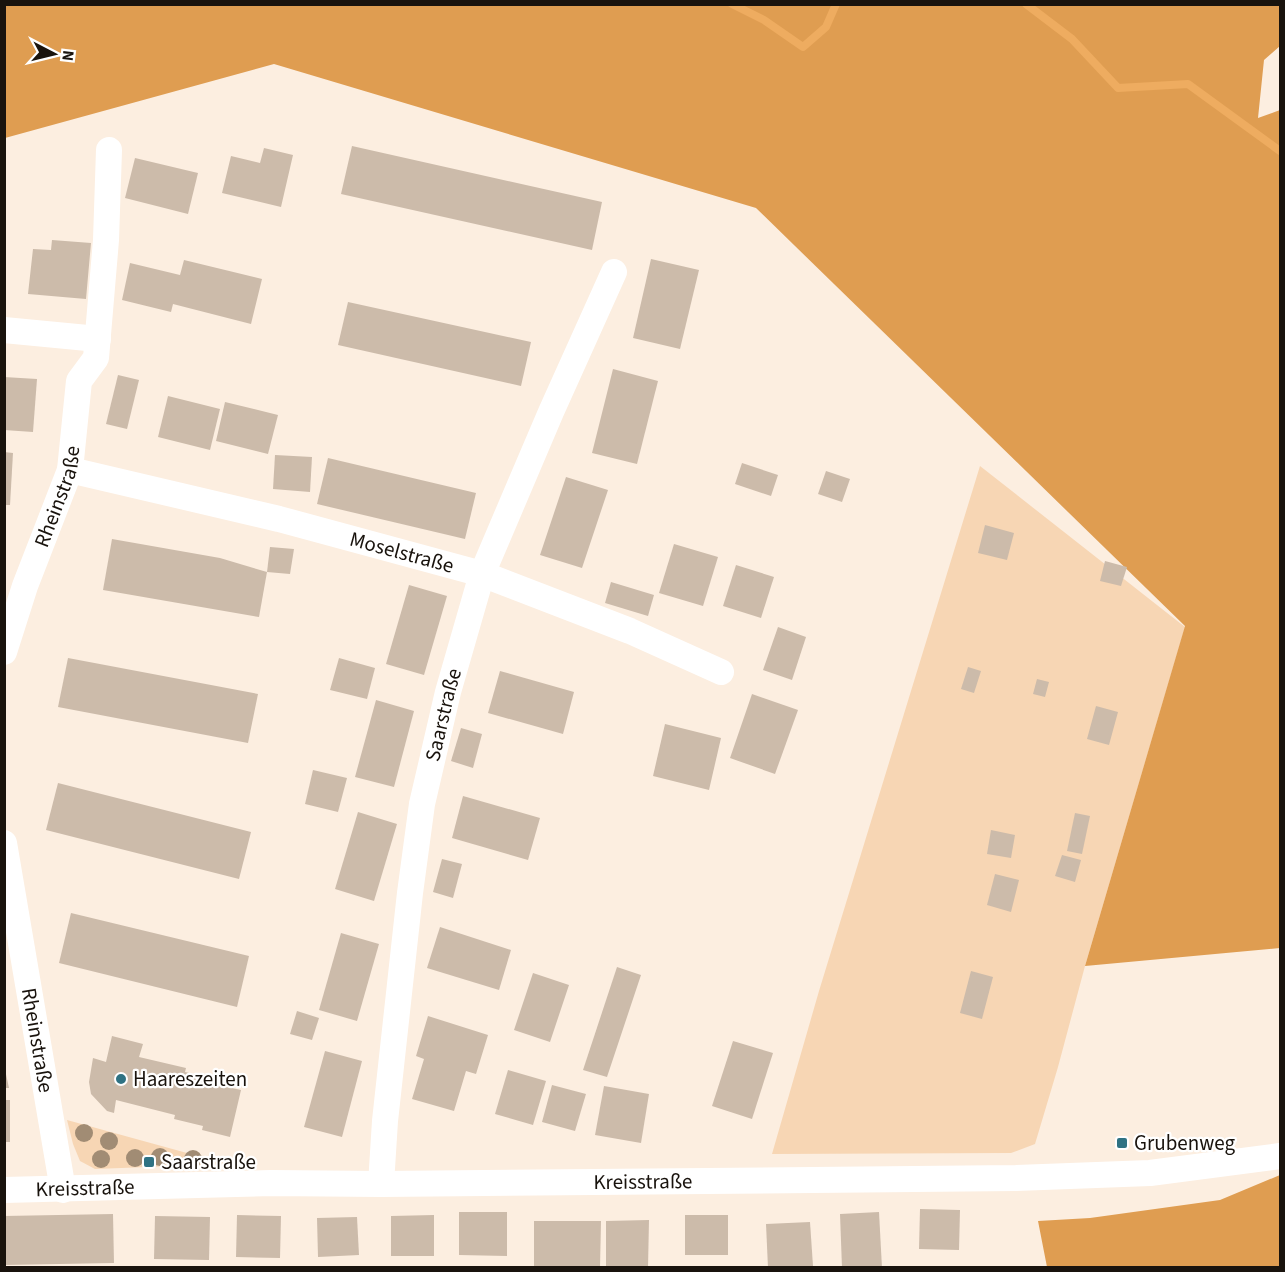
<svg xmlns="http://www.w3.org/2000/svg" width="1285" height="1272" viewBox="0 0 1285 1272" font-family="'Source Sans 3',sans-serif">
<style>
.green{fill:#f7d6b4}
.forest{fill:#df9d51}
.lines{fill:none;stroke-linecap:round;stroke-linejoin:round}
.stream{stroke:#eeac60;stroke-width:8}
.building{fill:#cba}
.minor{stroke:#fff;stroke-width:26}
.tree{fill:#a18c74}
.poi-dot{fill:#2f7283;stroke:#fff;stroke-width:2}
.labels{text-anchor:middle;stroke-width:4.5;stroke-linejoin:round;paint-order:stroke}
.street-label{font-size:21px;fill:#19130d;stroke:#fff}
.poi-label{font-size:21px;fill:#19130d;stroke:#fff;text-anchor:start}
</style>
<rect width="100%" height="100%" fill="#fceee0"/>
<g class="green">
<polygon points="980,466 1185,627 1085,966 1058,1067 1035,1144 1011,1153 772,1154 819,991"/>
<polygon points="67,1120 227,1164 95,1169 80,1161 73,1144"/>
</g>
<g class="forest">
<polygon points="5,5 1280,5 1280,46 1264,60 1258,118 1280,110 1280,948 1085,966 1185,626 756,208 274,64 5,138"/>
<polygon points="1280,1175 1280,1267 1047,1267 1038,1221 1090,1218 1220,1200"/>
</g>
<g class="lines">
<g class="stream">
<polyline points="732,4 764,20 803,47 826,27 836,4"/>
<polyline points="1026,4 1072,39 1118,88 1188,84 1280,151"/>
</g>
</g>
<g class="building">
<polygon points="352,146 602,202 592,250 341,194"/>
<polygon points="264,148 293,155 281,207 222,193 231,156 260,163"/>
<polygon points="135,158 198,173 188,214 125,198"/>
<polygon points="52,240 91,243 86,299 28,294 33,249 51,250"/>
<polygon points="651,259 699,270 680,349 633,338"/>
<polygon points="184,260 262,279 251,324 173,304 171,312 122,300 130,263 180,275"/>
<polygon points="348,302 531,342 521,386 338,345"/>
<polygon points="613,369 658,381 637,464 592,453"/>
<polygon points="118,375 139,380 127,429 106,424"/>
<polygon points="4,377 37,379 33,432 4,430"/>
<polygon points="168,396 220,409 210,450 158,437"/>
<polygon points="225,402 278,415 268,454 216,441"/>
<polygon points="4,452 13,453 10,505 4,505"/>
<polygon points="275,455 312,457 310,492 273,489"/>
<polygon points="328,458 476,493 465,539 317,504"/>
<polygon points="742,463 778,475 771,496 735,484"/>
<polygon points="826,471 850,479 842,502 818,494"/>
<polygon points="566,477 608,490 582,568 540,555"/>
<polygon points="985,525 1014,533 1007,560 978,553"/>
<polygon points="112,539 220,558 267,572 259,617 103,590"/>
<polygon points="674,544 718,557 703,606 659,593"/>
<polygon points="270,547 294,549 290,574 267,572"/>
<polygon points="1105,561 1127,567 1121,586 1100,581"/>
<polygon points="736,565 774,577 761,618 723,606"/>
<polygon points="611,582 654,595 648,616 605,603"/>
<polygon points="409,585 447,596 424,675 386,664"/>
<polygon points="778,627 806,637 792,680 763,670"/>
<polygon points="68,658 258,694 248,743 58,707"/>
<polygon points="339,658 375,668 367,699 330,690"/>
<polygon points="968,667 981,671 974,693 961,689"/>
<polygon points="500,671 574,692 563,734 488,713"/>
<polygon points="1037,679 1049,682 1045,697 1033,694"/>
<polygon points="752,694 798,710 775,774 730,758"/>
<polygon points="376,700 414,711 394,787 355,777"/>
<polygon points="1096,706 1118,712 1109,745 1087,739"/>
<polygon points="665,724 721,738 709,790 653,776"/>
<polygon points="461,728 482,734 473,768 451,761"/>
<polygon points="313,770 347,778 338,812 305,804"/>
<polygon points="58,783 251,832 239,879 46,830"/>
<polygon points="463,796 540,818 528,860 452,838"/>
<polygon points="358,812 397,824 374,901 335,889"/>
<polygon points="1075,813 1090,816 1082,854 1067,851"/>
<polygon points="991,830 1015,835 1011,858 987,854"/>
<polygon points="1062,855 1081,860 1075,882 1055,876"/>
<polygon points="442,859 462,864 453,898 433,892"/>
<polygon points="995,874 1019,880 1011,912 987,905"/>
<polygon points="71,913 249,956 237,1007 59,963"/>
<polygon points="440,927 511,950 499,990 427,968"/>
<polygon points="341,933 379,944 357,1021 319,1010"/>
<polygon points="617,967 641,975 607,1077 583,1070"/>
<polygon points="971,971 993,977 982,1019 960,1013"/>
<polygon points="533,973 569,985 550,1042 514,1030"/>
<polygon points="297,1011 319,1018 312,1040 290,1034"/>
<polygon points="428,1016 488,1035 476,1074 466,1071 454,1111 412,1099 424,1059 416,1056"/>
<polygon points="112,1036 143,1044 139,1057 186,1068 185,1072 214,1079 213,1084 241,1090 230,1137 202,1130 203,1126 174,1119 175,1115 116,1100 114,1113 107,1111 91,1094 89,1082 93,1058 106,1062"/>
<polygon points="733,1041 773,1053 752,1119 712,1106"/>
<polygon points="325,1051 362,1061 342,1137 304,1127"/>
<polygon points="4,1065 9,1088 4,1088"/>
<polygon points="508,1070 546,1081 533,1125 495,1114"/>
<polygon points="552,1085 586,1094 575,1131 542,1122"/>
<polygon points="604,1086 649,1094 641,1143 595,1135"/>
<rect x="5" y="1100" width="5" height="42"/>
<polygon points="920,1209 960,1210 959,1250 919,1249"/>
<polygon points="459,1212 507,1212 507,1256 459,1255"/>
<polygon points="879,1212 882,1268 842,1268 840,1214"/>
<polygon points="113,1214 114,1263 4,1265 4,1216"/>
<polygon points="237,1215 281,1216 280,1258 236,1257"/>
<polygon points="434,1215 434,1256 391,1256 391,1216"/>
<rect x="685" y="1215" width="43" height="40"/>
<polygon points="155,1216 210,1217 209,1260 154,1259"/>
<polygon points="357,1217 359,1255 318,1257 317,1218"/>
<polygon points="649,1220 648,1268 606,1268 606,1221"/>
<polygon points="534,1221 601,1221 600,1268 534,1268"/>
<polygon points="810,1222 813,1266 768,1268 766,1224"/>
</g>
<g class="lines">
<g class="minor">
<polyline points="4,330 98,339"/>
<path id="s1" d="M70,470L279,519L482,574L630,631L721,672"/>
<path id="s2" d="M4,652L25,586L70,470L79,381L96,358L106,240L109,150"/>
<path id="s3" d="M4,843L63,1190"/>
<path id="s4" d="M381,1184L385,1121L410,893L422,804L448,692L482,574L551,412L614,272"/>
<path id="s5" d="M4,1190L271,1183L381,1184L1016,1178L1150,1173L1280,1156"/>
</g>
</g>
<g class="tree">
<circle cx="84" cy="1133" r="9"/>
<circle cx="109" cy="1141" r="9"/>
<circle cx="160" cy="1157" r="9"/>
<circle cx="135" cy="1158" r="9"/>
<circle cx="101" cy="1159" r="9"/>
<circle cx="193" cy="1159" r="9"/>
</g>
<g class="poi-dot">
<circle cx="121" cy="1079" r="6"/>
<rect x="1116" y="1137" width="12" height="12" rx="3"/>
<rect x="143" y="1156" width="12" height="12" rx="3"/>
</g>
<g class="labels">
<g class="street-label">
<text dy="7" stroke="none"><textPath href="#s2" startOffset="165">Rheinstraße</textPath></text>
<text dy="7" stroke="none"><textPath href="#s1" startOffset="342">Moselstraße</textPath></text>
<text dy="7" stroke="none"><textPath href="#s4" startOffset="474">Saarstraße</textPath></text>
<text dy="7" stroke="none"><textPath href="#s3" startOffset="200">Rheinstraße</textPath></text>
<text dy="7" stroke="none"><textPath href="#s5" startOffset="639">Kreisstraße</textPath></text>
<text dy="7" stroke="none"><textPath href="#s5" startOffset="81">Kreisstraße</textPath></text>
</g>
<g class="poi-label">
<text x="133" y="1086">Haareszeiten</text>
<text x="1134" y="1150">Grubenweg</text>
<text x="161" y="1169">Saarstraße</text>
</g>
</g>
<rect width="1285" height="1272" fill="none" stroke="#19130d" stroke-width="12"/>
<g transform="translate(54 54) rotate(97)" stroke="#ffffff" stroke-width="4.5" paint-order="stroke">
<path d="M0-4.5L10 22L0 15L-10 22Z" fill="#19130d"/>
<text y="-9" font-size="16" font-weight="bold" text-anchor="middle" fill="#19130d">N</text>
</g>
</svg>
